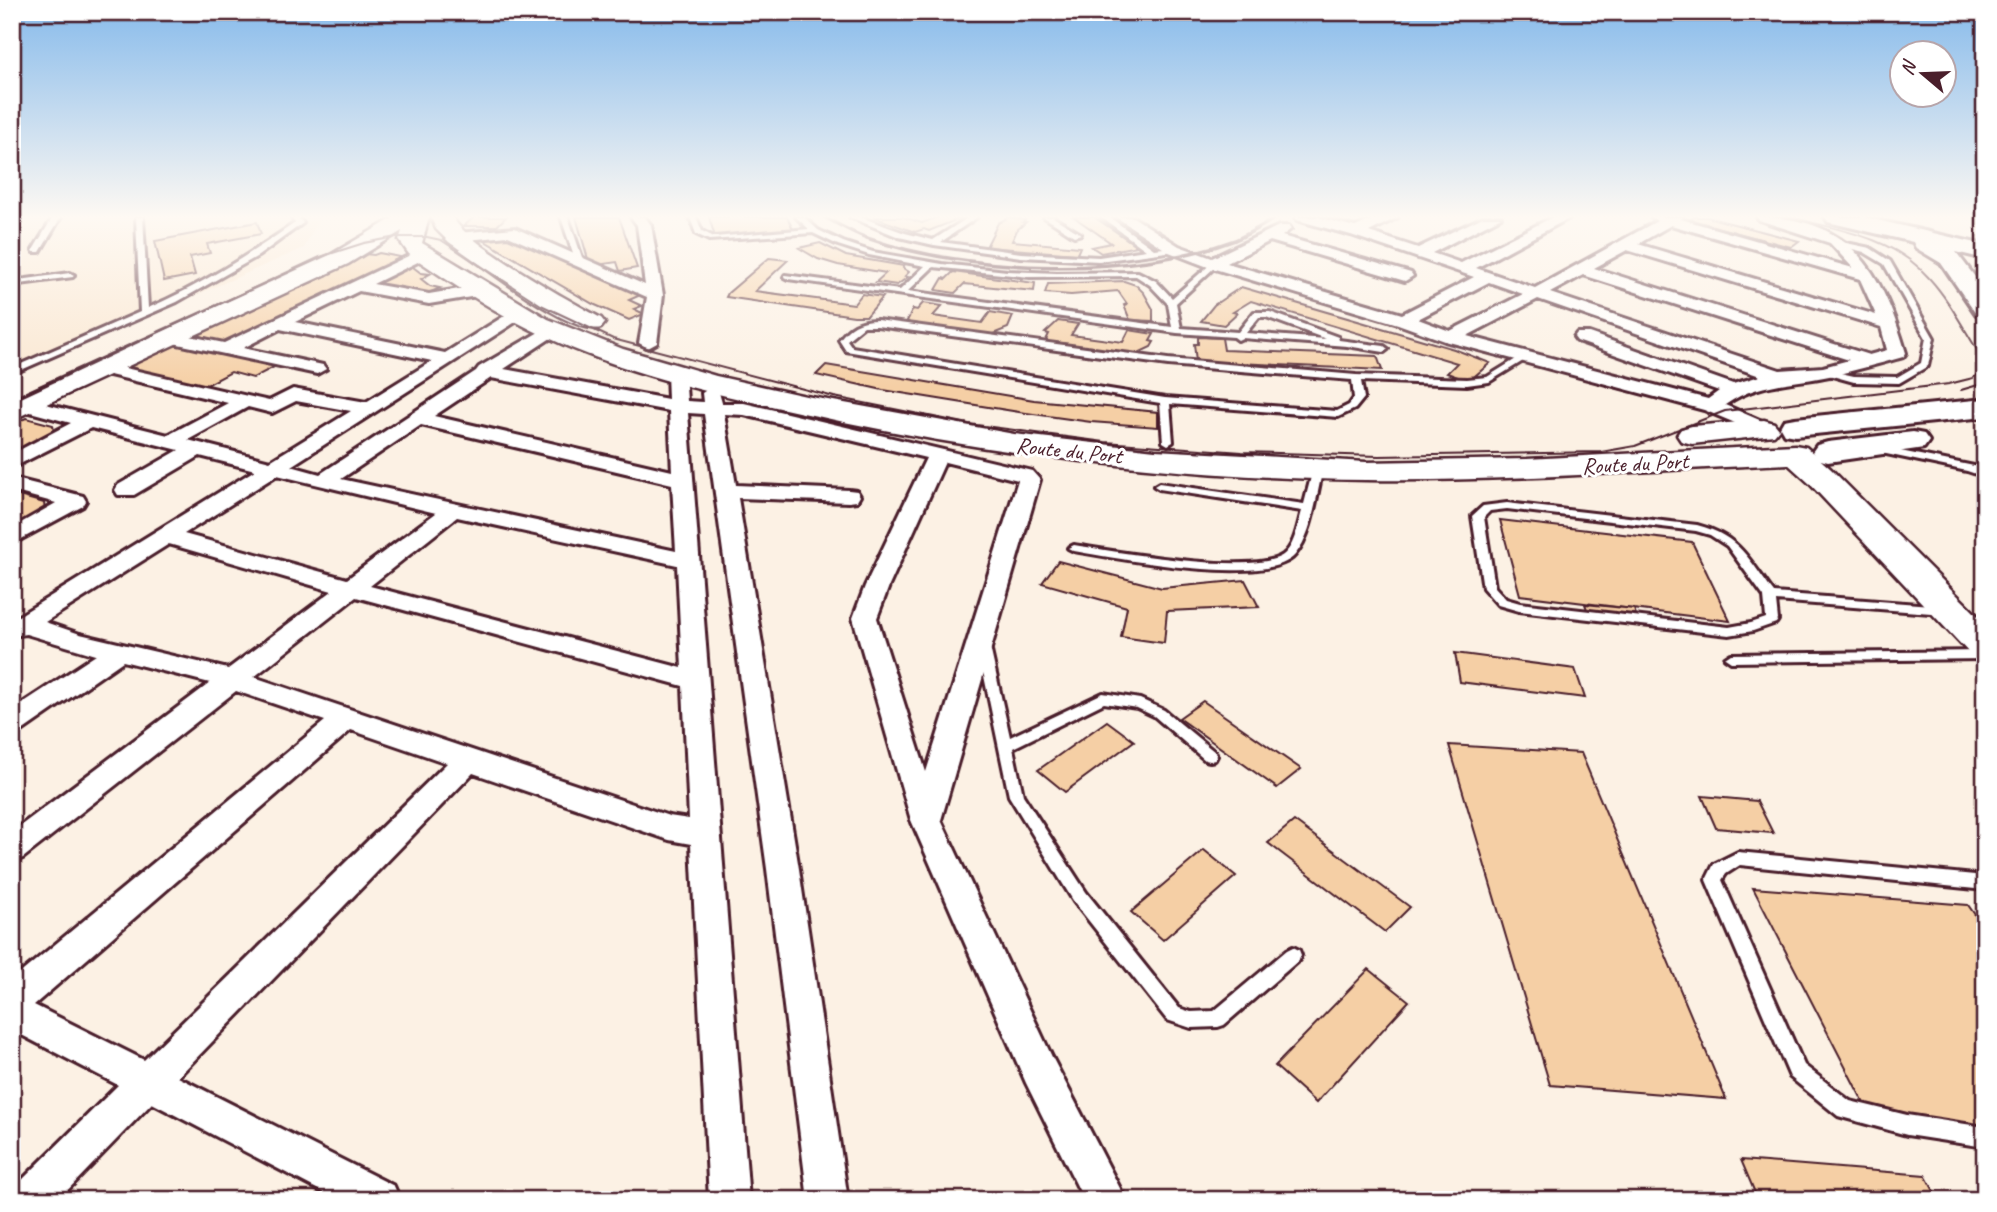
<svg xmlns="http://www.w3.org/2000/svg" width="1997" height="1212" viewBox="0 0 1997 1212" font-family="Caveat,sans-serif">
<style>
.built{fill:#fae7d1}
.building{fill:#f5cfa5;stroke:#4a1f2b;stroke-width:2}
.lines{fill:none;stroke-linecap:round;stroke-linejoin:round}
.service-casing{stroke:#4a1f2b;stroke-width:6}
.minor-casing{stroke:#4a1f2b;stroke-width:6}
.secondary-casing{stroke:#4a1f2b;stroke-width:5}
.trunk-casing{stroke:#4a1f2b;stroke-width:6}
.service{fill:#fff;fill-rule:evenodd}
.minor{fill:#fff;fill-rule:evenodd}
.secondary{fill:#fff;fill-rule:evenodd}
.trunk{fill:#fff;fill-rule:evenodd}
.tram{stroke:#4a1f2b;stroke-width:2}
.rail{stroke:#4a1f2b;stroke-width:3.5}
.labels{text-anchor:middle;stroke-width:6;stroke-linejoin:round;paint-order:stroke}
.far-street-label{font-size:23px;fill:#4a1f2b;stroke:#fff}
</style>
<rect width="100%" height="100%" fill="#fcf1e4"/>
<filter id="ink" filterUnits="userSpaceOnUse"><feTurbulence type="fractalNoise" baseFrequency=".0143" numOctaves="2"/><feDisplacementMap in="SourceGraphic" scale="14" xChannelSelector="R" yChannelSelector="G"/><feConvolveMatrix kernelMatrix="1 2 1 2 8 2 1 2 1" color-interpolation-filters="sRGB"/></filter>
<g filter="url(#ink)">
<polygon class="built" points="12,217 320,217 304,248 12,375"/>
<g class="building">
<polygon points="474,217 506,217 497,226 464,226"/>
<polygon points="576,217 619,217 637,268 620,271 617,262 590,266"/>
<polygon points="709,217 787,217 793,229 715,237"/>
<polygon points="873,217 903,217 922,223 938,217 963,217 929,231 924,229 915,232"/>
<polygon points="1009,217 1025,220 1023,222 1026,222 1017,230 1012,241 1080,247 1077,254 986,247 998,223"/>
<polygon points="1074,217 1094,217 1137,246 1101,253 1092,247 1111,243"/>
<polygon points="1694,217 1707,217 1799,241 1791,247 1689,220"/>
<polygon points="257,222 261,234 207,244 210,253 190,257 195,275 164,281 155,241"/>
<polygon points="513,234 645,293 629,300 642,306 634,309 644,314 629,320 593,304 478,237"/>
<polygon points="820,243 846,256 904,266 903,268 909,272 905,276 908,277 897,285 876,282 886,273 838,265 818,259 799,248"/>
<polygon points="379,253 405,258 226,343 193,334 304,281 310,283 326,276 320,274 365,254 374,255"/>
<polygon points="769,258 788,260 755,291 854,304 862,294 883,297 867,316 854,316 726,297 728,293"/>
<polygon points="409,264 421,273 430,274 421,279 430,286 440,288 424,295 370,285"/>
<polygon points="953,272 1035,283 1034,291 964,284 955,293 936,290 943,278 946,279"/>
<polygon points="1124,281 1136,285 1144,293 1153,309 1153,321 1130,320 1124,305 1127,304 1118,291 1071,295 1045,293 1048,284"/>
<polygon points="1241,287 1454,349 1490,363 1469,381 1447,373 1457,363 1251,301 1233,312 1237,313 1224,325 1201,321 1214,305"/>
<polygon points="923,303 942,306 933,316 982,323 990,312 1013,316 1008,328 988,336 913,325 907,321 913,309 917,310"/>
<polygon points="1058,321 1078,324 1071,335 1123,342 1129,330 1154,334 1150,341 1154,342 1151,347 1132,356 1053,344 1046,340 1049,334 1045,333"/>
<polygon points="1198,337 1222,338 1224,350 1377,356 1382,370 1196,361 1194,344 1198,344"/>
<polygon points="177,342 276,366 253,378 231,372 203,387 124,366"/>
<polygon points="826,365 1034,400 1158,412 1158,427 1091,422 1019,412 883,390 816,375"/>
<polygon points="26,418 53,425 54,432 12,453 12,424"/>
<polygon points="12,494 44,503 45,511 12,529"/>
<polygon points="1500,520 1692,542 1730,621 1520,595"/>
<polygon points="1058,561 1162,588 1245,580 1259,607 1167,611 1164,643 1121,637 1127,607 1042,583"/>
<polygon points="1585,604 1634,609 1637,618 1588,612"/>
<polygon points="1455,653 1575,669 1585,698 1460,682"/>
<polygon points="1203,701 1301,769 1277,788 1179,718"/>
<polygon points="1107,721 1134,741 1065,792 1038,770"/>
<polygon points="1449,745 1581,753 1726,1099 1550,1085"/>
<polygon points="1702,796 1757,801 1773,833 1716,828"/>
<polygon points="1294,821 1410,907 1385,932 1268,843"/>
<polygon points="1204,850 1236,876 1163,940 1131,912"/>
<polygon points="1753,888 1968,905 1985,929 1985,1125 1870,1115"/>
<polygon points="1369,969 1409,1001 1316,1103 1275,1066"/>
<polygon points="1741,1160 1925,1175 1939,1200 1758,1200"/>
</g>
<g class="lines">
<defs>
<g id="service">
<polygon points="53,217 61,217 40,252 34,252 33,250"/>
<path d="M136,217H143L148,308C200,286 248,255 295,223L291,217H298L303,223L258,256L177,302L12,374V368L140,312Z"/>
<polygon points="561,217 568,217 584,263 583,265 576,263"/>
<path d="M690,217H696L702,231L714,237L809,229L796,217H804L818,230L843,242L873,252L942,264L1007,271L1057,273L1138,272L1156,281L1172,298L1213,262L1217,264L1216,266L1176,303L1181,328L1238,332L1254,312H1270L1338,337L1339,340L1384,346L1388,349L1384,352L1347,346L1242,338L1238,340L1234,337L1177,333L788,279L784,277L785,275L900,290L925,266L869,255L838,245L813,233L709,240L696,234ZM933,267L1030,277L1136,276L1150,285L1168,304L1172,327L908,291ZM1259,317H1266L1326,339L1246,333Z"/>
<polygon points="850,217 860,217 905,233 933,240 969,217 977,217 941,242 1021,253 1099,257 1146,250 1101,217 1109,217 1154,249 1174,247 1178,249 1174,251 1099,261 1021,257 934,245 899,237"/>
<polygon points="1044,217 1053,217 1081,234 1074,236"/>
<polygon points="1837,241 1870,248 1890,261 1934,338 1928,366 1899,383 1854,382 1818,372 1823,369 1854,376 1897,377 1921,363 1926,338 1884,264 1864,252 1837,245"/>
<polygon points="70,273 74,275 73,277 12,285 12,281"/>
<path d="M877,320L1168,359L1356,375L1467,379L1487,377L1521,356L1528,358L1489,382L1467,385L1361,381L1364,398L1355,409L1338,417L1170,404L1173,442L1168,445L1163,442L1160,403L846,351L839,340C850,326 859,320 877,320ZM864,326H877L1168,365L1352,380L1354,398L1349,405L1337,411L1165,398L852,347L847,340Z"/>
<polygon points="1876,446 1974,466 1985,470 1985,477 1967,471 1872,451 1871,449"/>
<path d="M1318,466L1323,469C1316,496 1313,533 1295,555C1268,588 1115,558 1074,551L1068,548L1074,545C1114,551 1252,576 1283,555C1295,546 1298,524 1302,511L1159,489L1154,486L1159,483L1304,504L1313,469Z"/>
<path d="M1507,503L1697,525C1740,536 1749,560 1774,593L1944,606L1950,610L1944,614L1776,601L1778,620L1776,623L1753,631L1729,635L1519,611L1498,605L1483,588L1472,516L1483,506ZM1507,509L1696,531L1710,535L1727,546L1764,597L1766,618L1751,623L1729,627L1520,603L1506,599L1495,587L1484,517L1490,511Z"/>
<polygon points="984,643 990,647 1010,737 1103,693 1140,699 1164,710 1215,752 1217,756 1215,760 1210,761 1205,760 1154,716 1137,708 1104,703 1013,748 1023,795 1086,892 1179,1008 1191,1012 1214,1011 1287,950 1293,947 1299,950 1301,955 1299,960 1224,1025 1218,1027 1191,1028 1167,1020 1074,902 1009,796 978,647"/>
<polygon points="1985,651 1985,659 1731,662 1725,658 1731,654"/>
<polygon points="1738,852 1985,876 1985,890 1740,865 1726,874 1722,880 1804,1065 1850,1101 1907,1115 1985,1127 1985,1147 1907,1135 1845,1118 1838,1116 1790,1077 1706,880 1714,864"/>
</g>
<g id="minor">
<polygon points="631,217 645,217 651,225 663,295 657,343 648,348 639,343 647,297 508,236 457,241 450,237 457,233 515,228 645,285 637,225"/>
<path d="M1116,217H1133L1179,246L1212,258L1279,226H1289L1291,229L1282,236L1411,273L1413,276L1405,281L1270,241L1227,263L1402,314L1474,277L1351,235L1297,220L1295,217H1318L1355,227L1379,217H1398L1369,232L1418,248L1483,217H1501L1432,253L1461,263L1553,217H1571L1476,268L1535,288L1657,221L1652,217H1682L1681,219L1853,268L1830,243L1759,220L1757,217C1851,216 1882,272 1906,353L1903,357C1877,364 1851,372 1824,377C1788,384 1755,383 1725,405L1771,425L1774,429L1771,433L1764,435L1704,410L1445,341L1398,324L1208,267L1169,252ZM1671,225L1860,279L1876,315L1638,244ZM1627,250L1881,327L1887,350L1869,355L1594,268ZM1583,275L1849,360L1823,367L1780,370L1550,293ZM1489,282L1523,294L1450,331L1418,319ZM1538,299L1760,376L1733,384L1589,333H1577L1574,337L1577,341L1719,391L1708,399L1467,336Z"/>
<path d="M423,249L428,251L431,254L428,257L373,284L429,294L483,285L491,290L483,295L429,304L359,291L295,322L445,353L514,310L520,309L528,314L291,466L320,474L476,371L479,367L551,325L557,326L560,330L557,334L504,369L668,399L667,373L676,368L685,373L687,401L703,402L702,393L711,387L718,389L722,403H744L1032,471L1040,480L941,820L1052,1057L1126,1200H1084L1026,1083L911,820L853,618L865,586L926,458L744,415L724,414L736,485L849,490L857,491L860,496L857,501L849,502L738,498L799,869L848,1200H808L767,869L704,414L688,413L749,1200H709L691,844L669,840L473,773L178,1077L394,1186L400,1200H338L152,1103L58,1200H12L16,1186L118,1085L12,1030V980L325,721L236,691L23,858L12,862V832L210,683L123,661L22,731L12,734V710L96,655L26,634L12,636V620L255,470L200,456L134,495H118L115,490L118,485L179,450L91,428L12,468V454L71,423L19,409L16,405L26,399L168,435L228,403L97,372L94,368L97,364L103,363L269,401L293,389L366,402L432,361L280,329L243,348L323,365L326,369L317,374L164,341L161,337L170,332L224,343ZM491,378L669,411L672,471L434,416ZM296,401L351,411L270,461L188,440L248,407L272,413ZM421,425L672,484L676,551L341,479ZM945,462L1018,480L926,772L877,618L889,586ZM277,475L436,513L347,579L184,534ZM457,517L677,565L682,668L370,586ZM169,544L332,591L228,669L80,634L45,622ZM356,597L683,686L689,819L669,816L254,677ZM351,730L447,763L144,1060L34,1005Z"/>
<polygon points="12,478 83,496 86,501 83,506 12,544 12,528 56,503 12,491"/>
</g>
<g id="secondary">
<path d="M395,217H429L422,243L548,319L623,349L716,376L806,396L1014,434L1155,450L1366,462L1527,459L1795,445L1806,447L1831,469L1985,623V659L1971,655L1809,483L1788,464C1648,470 1508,482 1367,480C1192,478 1016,458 844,422C739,399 627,378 530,329C489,309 447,280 409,254L399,240L402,231L348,264L12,420V400L332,254Z"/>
<path d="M431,217H453C460,240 575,304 601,318L605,323L601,328C571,336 477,261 449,242L436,229Z"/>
<polygon points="1764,420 1774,423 1779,429 1774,435 1692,444 1681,441 1677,435 1681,429 1692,426"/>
</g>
<g id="trunk">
<polygon points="1825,217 1864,217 1985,245 1985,259 1956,252 1985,290 1985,316 1976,314 1941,263 1916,248 1913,242 1828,222"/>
<polygon points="1985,399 1985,417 1795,436 1784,434 1780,427 1784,420 1795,418"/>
<polygon points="1913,432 1924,434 1929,441 1924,448 1828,462 1817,459 1812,452 1817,445 1828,442"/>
</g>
</defs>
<use href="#service" class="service-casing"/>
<use href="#minor" class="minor-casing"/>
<use href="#secondary" class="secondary-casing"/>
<use href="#trunk" class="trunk-casing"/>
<use href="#service" class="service"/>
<use href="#minor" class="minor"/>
<use href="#secondary" class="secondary"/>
<use href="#trunk" class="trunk"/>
<g class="tram">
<polyline points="1961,390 1985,383"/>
<path d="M12,401L320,257L364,243L396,237H427L441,240L541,305L613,339L834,397L969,424L1105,442L1242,452L1379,456L1601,452L1635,446L1725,411L1949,384L1973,378L1981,372L1983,359C1965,332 1951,302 1929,278C1894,237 1838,229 1788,217"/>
</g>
<path class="rail" d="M824,217C838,224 852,233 867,238C969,274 1134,278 1235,240C1249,234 1263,225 1277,217"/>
</g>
</g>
<linearGradient id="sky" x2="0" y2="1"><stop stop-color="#86baeb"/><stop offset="0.56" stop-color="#fef9f3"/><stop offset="1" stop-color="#fef9f3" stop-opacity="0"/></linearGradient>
<rect width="1997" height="387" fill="url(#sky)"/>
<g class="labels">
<g class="far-street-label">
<text transform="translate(1069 450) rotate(6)" y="8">Route du Port</text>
<text transform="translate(1635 463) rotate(-3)" y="8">Route du Port</text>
</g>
</g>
<rect width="1997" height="1212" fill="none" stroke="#fff" stroke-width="42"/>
<rect x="21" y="21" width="1955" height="1170" fill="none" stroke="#4a1f2b" stroke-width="2.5" filter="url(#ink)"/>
<g transform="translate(1923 74) rotate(289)"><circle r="33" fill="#ffffff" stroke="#b7a5aa" stroke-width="2"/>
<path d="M0-5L12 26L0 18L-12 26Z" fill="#4a1f2b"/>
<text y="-10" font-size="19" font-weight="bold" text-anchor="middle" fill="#4a1f2b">N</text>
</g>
</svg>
